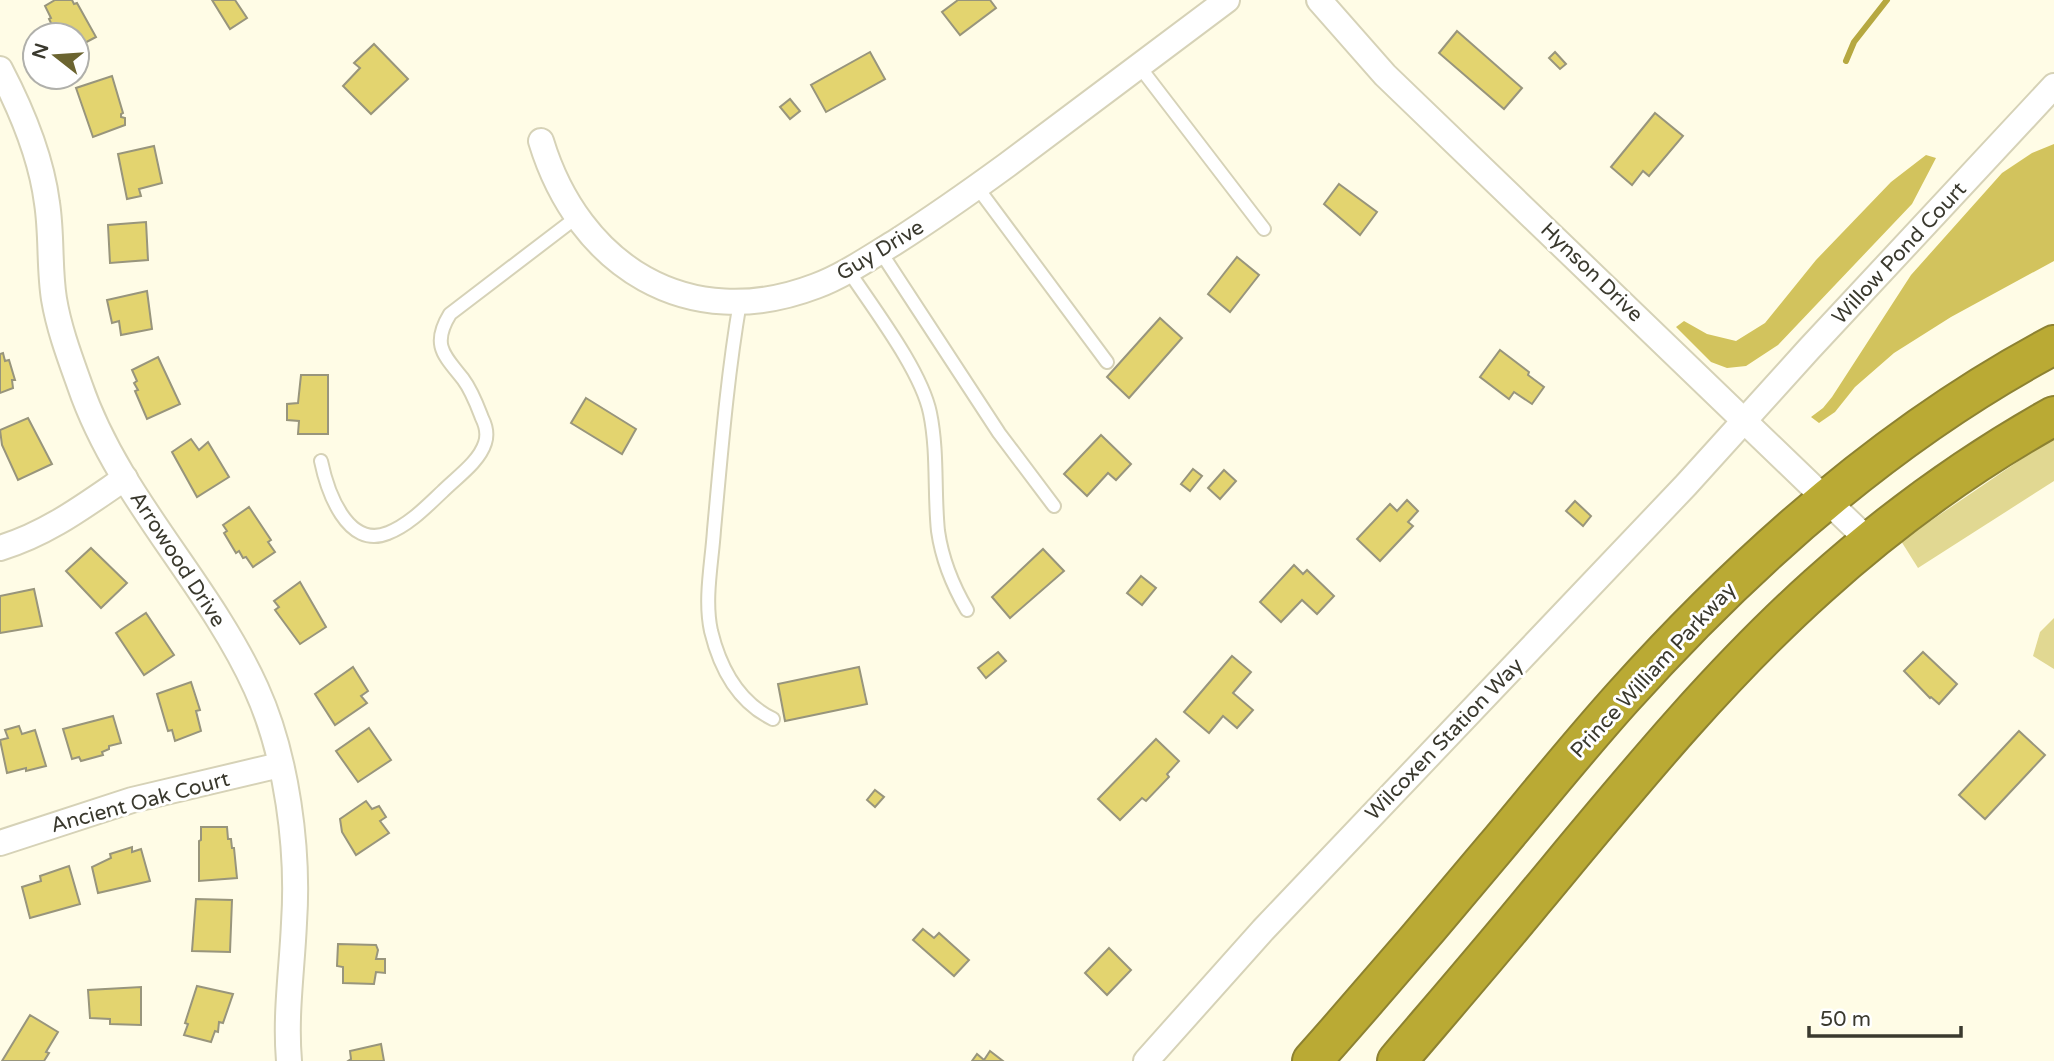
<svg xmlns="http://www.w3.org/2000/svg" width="2054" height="1061" viewBox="0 0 2054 1061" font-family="'Varela Round',sans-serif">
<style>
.green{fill:#e1d892}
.forest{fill:#d2c35d}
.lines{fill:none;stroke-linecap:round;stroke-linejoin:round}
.stream{stroke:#b6a840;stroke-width:6}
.building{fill:#e3d46f;stroke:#98957c;stroke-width:2}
.lane-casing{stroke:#d6d2b7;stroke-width:16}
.street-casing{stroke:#d6d2b7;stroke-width:28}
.highway-casing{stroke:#8d8232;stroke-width:42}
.lane{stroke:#fff;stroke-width:12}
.street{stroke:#fff;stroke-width:24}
.highway{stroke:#baaa34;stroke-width:38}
.labels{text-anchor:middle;stroke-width:6;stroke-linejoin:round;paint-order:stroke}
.street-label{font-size:21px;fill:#3a392e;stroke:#fff}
</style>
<rect width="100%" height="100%" fill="#fffce6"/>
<g class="green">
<polygon points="2054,437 2054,481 1918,568 1901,541"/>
<polygon points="2054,618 2054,669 2033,656 2040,632"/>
</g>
<g class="forest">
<polygon points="2054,144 2054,261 1951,317 1894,353 1855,387 1835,412 1819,423 1811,417 1823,408 1832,397 1911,275 2002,173 2032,153"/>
<polygon points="1926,155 1936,158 1912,204 1778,345 1746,366 1727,368 1711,362 1676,327 1684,321 1707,334 1736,341 1765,323 1816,260 1891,182"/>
</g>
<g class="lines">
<polyline class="stream" points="1846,61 1854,42 1887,0"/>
</g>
<g class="building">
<polygon points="55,0 72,0 74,4 77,3 96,37 77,47 77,35 53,35 49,28 53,27 49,19 51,18 45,6"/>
<polygon points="212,0 235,0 247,18 230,29"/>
<polygon points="958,0 990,0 996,8 960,35 942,12"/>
<polygon points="1457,31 1522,88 1504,109 1439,53"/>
<polygon points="374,44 408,79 371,114 343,86 360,68 354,63"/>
<polygon points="870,52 885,79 826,112 811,85"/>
<polygon points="1555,52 1566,64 1560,69 1549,58"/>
<polygon points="112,76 123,113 121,114 121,117 125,118 125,125 93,137 76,88"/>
<polygon points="790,99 800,111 790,119 780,107"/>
<polygon points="1655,113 1683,136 1649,176 1643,171 1632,185 1611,167"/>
<polygon points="154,146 162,183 139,189 141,196 127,199 118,154"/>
<polygon points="1339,184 1377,212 1360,235 1324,204"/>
<polygon points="146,222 148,260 110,263 108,225"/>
<polygon points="1237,257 1259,275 1230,312 1208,294"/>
<polygon points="147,291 152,329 121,335 119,321 112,323 107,300"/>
<polygon points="1160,318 1182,338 1129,398 1107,377"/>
<polygon points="1500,350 1529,372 1528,375 1544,387 1532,404 1514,392 1509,399 1480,377"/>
<polygon points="3,353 5,361 9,360 15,380 12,380 13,388 0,393 0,354"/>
<polygon points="158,357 180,404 147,419 135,391 138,390 134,383 137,381 132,370"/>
<polygon points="301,375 328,375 328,434 298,434 299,421 287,420 287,404 298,403"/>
<polygon points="586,398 636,429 622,454 571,423"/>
<polygon points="28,418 52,464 18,480 2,445 0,430"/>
<polygon points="1101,435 1131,464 1116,480 1108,473 1087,496 1064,474"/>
<polygon points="191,439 199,450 208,442 229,477 197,497 172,452"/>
<polygon points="1193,469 1202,476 1190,491 1181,484"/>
<polygon points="1224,470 1236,481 1220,499 1208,488"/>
<polygon points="1407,500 1418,511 1408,522 1413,526 1380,561 1357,539 1390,504 1397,511"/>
<polygon points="1575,501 1591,516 1583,526 1566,511"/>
<polygon points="249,507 271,540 268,542 275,552 253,567 246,557 243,558 239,551 236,553 224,533 227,531 223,525"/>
<polygon points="91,548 127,583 101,608 66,571"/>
<polygon points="1043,549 1064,571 1010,618 992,597"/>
<polygon points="1294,565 1303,574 1307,570 1334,596 1317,614 1302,600 1281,622 1260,602"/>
<polygon points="1141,576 1156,588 1142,605 1127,593"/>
<polygon points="300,582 326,627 300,644 275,610 279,607 274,601"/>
<polygon points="34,589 42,626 0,633 0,596"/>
<polygon points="146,613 174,655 144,675 116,633"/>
<polygon points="998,652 1006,661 986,678 978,668"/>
<polygon points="1923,652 1957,684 1939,704 1931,697 1930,698 1904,671"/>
<polygon points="1232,656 1251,672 1233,693 1253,710 1237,728 1223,716 1209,733 1184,712"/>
<polygon points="353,667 368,691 361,696 367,703 335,725 315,694"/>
<polygon points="859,667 867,704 785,721 778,684"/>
<polygon points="191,682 200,710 196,711 201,731 175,741 172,730 168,731 157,694"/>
<polygon points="113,716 121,743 109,746 109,749 102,752 103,755 81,761 79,757 72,759 63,729"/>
<polygon points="19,726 22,734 35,730 46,766 26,771 26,768 7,773 0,740 8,738 5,730"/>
<polygon points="369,728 391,760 358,782 336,751"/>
<polygon points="2019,731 2045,755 1985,819 1959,795"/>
<polygon points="1156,739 1179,761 1167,774 1169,777 1146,801 1142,798 1120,820 1098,799"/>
<polygon points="875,790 884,797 875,807 867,800"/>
<polygon points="366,801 372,809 379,806 386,817 380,821 389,833 356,855 342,832 340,819"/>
<polygon points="201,827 227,827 228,839 231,839 232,848 234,848 237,878 199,881 199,841 201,840"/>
<polygon points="132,847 132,852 141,849 150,881 98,893 92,867 111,858 110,854"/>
<polygon points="69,866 80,904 30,918 22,887 41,881 40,876"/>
<polygon points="196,899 232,900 230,952 192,951"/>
<polygon points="923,929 934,938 939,933 969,960 954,976 913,940"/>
<polygon points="338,944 376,945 378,950 376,959 385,959 385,973 376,972 374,984 343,983 343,967 337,966"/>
<polygon points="1109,948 1131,970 1107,995 1085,973"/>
<polygon points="197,986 233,994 223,1023 219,1022 218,1032 215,1031 211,1042 184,1035 188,1024 185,1023"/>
<polygon points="141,987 141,1025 110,1024 110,1019 90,1018 88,990"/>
<polygon points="30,1015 58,1032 46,1052 49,1053 44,1061 2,1061"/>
<polygon points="381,1044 384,1061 348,1061 351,1059 350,1051"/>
<polygon points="990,1051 1003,1061 972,1061 977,1054 984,1060"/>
</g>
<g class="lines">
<defs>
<g id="lane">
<polyline points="1139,66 1264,229"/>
<polyline points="977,187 1107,362"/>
<polyline points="880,251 999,433 1054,506"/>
<path d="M848,270C873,308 921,370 930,413C938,452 934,492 938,531C942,559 953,586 967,610"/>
<path d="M740,302C727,377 721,454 714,530C712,562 704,599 711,631C720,668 738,702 773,719"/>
<path d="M321,461C327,490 347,550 388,533C409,525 427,506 443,491C457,477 479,462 485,443C488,434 486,426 482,418C477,405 472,391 463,379C444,355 431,345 450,314L577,217"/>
</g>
<g id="street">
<polyline points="1319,0 1385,75 1869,541"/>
<path d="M0,69C22,111 41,156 47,203C52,235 49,268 54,299C59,329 70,358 80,386C118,497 208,582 256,688C287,756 299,849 294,923C292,970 285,1014 289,1061"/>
<path d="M541,141C579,266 688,335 816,286C843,276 869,258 894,243C933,218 970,192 1007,165C1080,110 1154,55 1227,0"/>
<path d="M0,548C47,534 84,506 125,478"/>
<polyline points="0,843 132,800 280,765"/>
<polyline points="1146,1061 1263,930 1686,485 1809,349 2054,86"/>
</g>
<g id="highway">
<path d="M1312,1061C1374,991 1435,920 1495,848C1537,798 1578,747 1622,698C1746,560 1888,433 2054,345"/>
<path d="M1397,1061C1443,1007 1489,954 1534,899C1623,792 1714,679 1818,586C1890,521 1970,463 2054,416"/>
</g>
</defs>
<use href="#lane" class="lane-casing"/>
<use href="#street" class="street-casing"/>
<use href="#highway" class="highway-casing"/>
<use href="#lane" class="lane"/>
<use href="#street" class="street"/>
<use href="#highway" class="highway"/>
</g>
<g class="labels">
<g class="street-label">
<text transform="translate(880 250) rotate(-31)" y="7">Guy Drive</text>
<text transform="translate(1899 253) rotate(-47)" y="7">Willow Pond Court</text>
<text transform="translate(1592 272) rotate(44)" y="7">Hynson Drive</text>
<text transform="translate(178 559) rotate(57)" y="7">Arrowood Drive</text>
<text transform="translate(1653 670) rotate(-47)" y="7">Prince William Parkway</text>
<text transform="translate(1444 739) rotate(-46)" y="7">Wilcoxen Station Way</text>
<text transform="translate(140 802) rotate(-15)" y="7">Ancient Oak Court</text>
</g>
</g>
<g transform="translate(56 56) rotate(287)"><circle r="33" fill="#ffffff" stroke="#b0b0ab" stroke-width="2"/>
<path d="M0-5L12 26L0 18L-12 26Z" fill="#6b6430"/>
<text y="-10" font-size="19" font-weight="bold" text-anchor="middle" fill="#3a392e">N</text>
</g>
<path d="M1809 1026v10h152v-10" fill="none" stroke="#3a392e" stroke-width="3.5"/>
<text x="1820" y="1026" font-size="21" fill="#3a392e" stroke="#ffffff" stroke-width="5" paint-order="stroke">50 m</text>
</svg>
